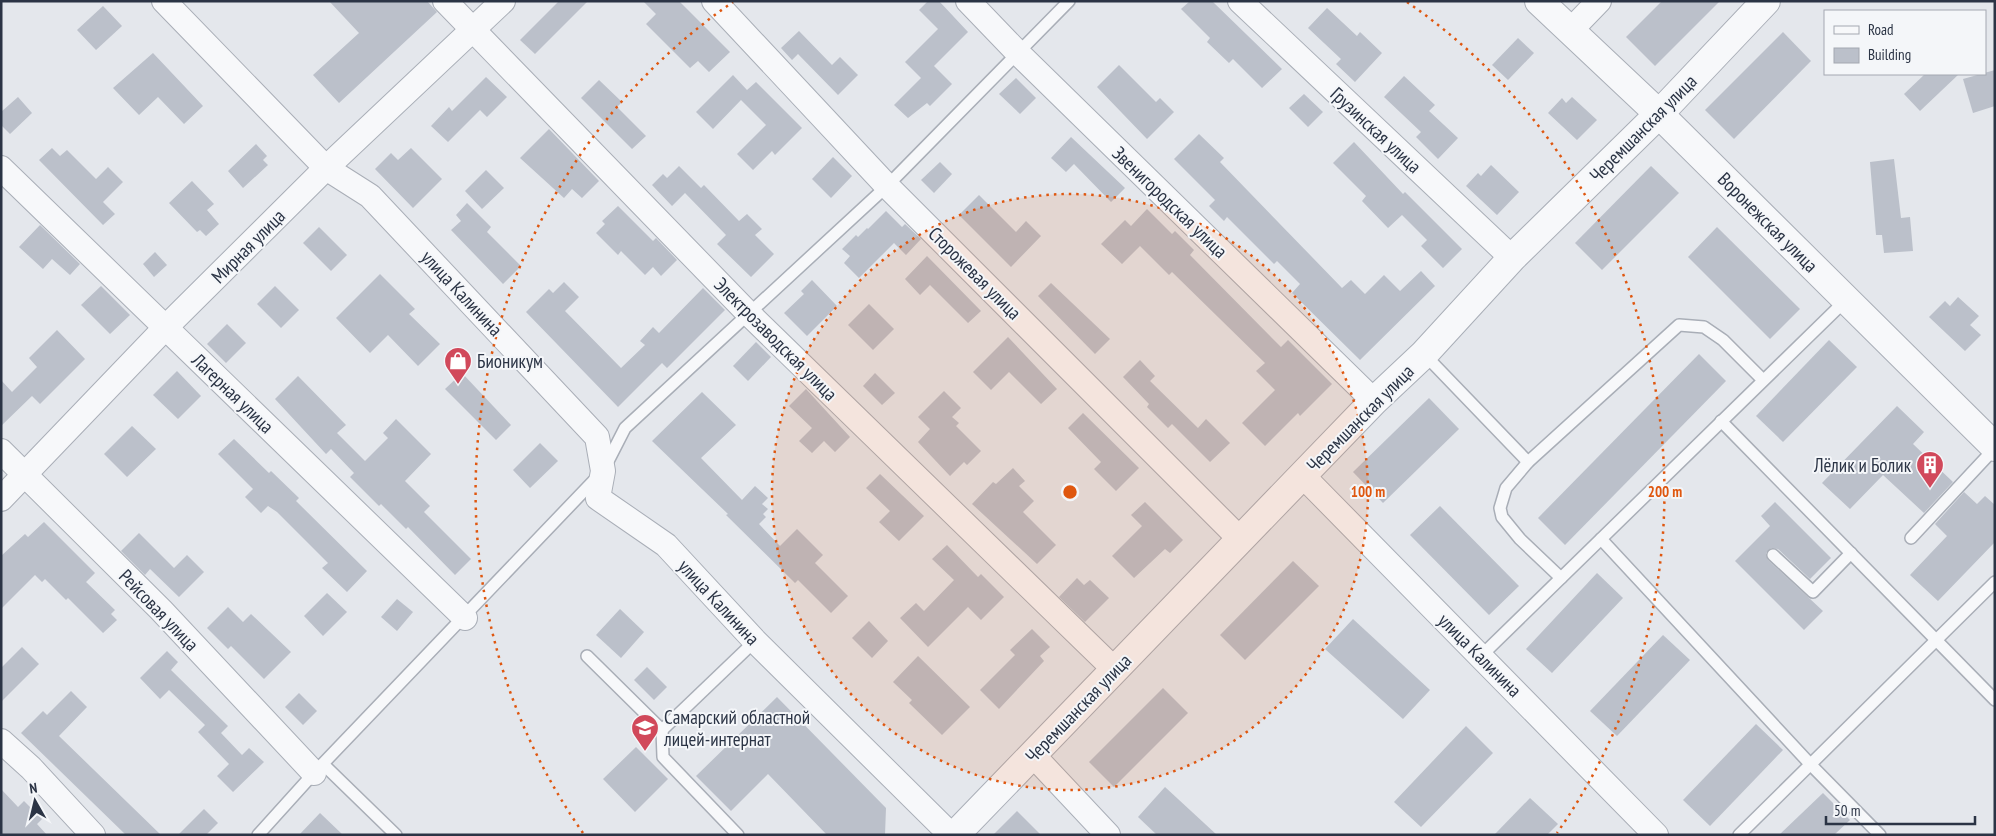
<svg xmlns="http://www.w3.org/2000/svg" width="1996" height="836" viewBox="0 0 1996 836" font-family="'PT Sans Narrow',sans-serif">
<style>
.building{fill:#bbc0ca}
.lines{fill:none;stroke-linecap:round;stroke-linejoin:round}
.service-casing{stroke:#a9aeb7;stroke-width:14}
.minor-casing{stroke:#a9aeb7;stroke-width:26}
.tertiary-casing{stroke:#a9aeb7;stroke-width:30}
.service{stroke:#f7f8fa;stroke-width:11}
.minor{stroke:#f7f8fa;stroke-width:24}
.tertiary{stroke:#f7f8fa;stroke-width:28}
.ring{fill:none;stroke:#df570f;stroke-width:2.5;stroke-dasharray:2.5 5}
.labels{text-anchor:middle;stroke-width:4;stroke-linejoin:round;paint-order:stroke}
.street-label{font-size:19px;fill:#2b3445;stroke:#f4f6f9}
.poi-label{font-size:19px;fill:#2b3445;stroke:#f4f6f9;text-anchor:start}
.centre{fill:#df570f;stroke:#f4f6f9;stroke-width:2.5}
.ring-label{font-size:15px;text-anchor:middle;font-weight:bold;fill:#df570f;stroke:#f4f6f9;stroke-width:4;stroke-linejoin:round;paint-order:stroke}
</style>
<rect width="100%" height="100%" fill="#e4e7ec"/>
<g class="building">
<polygon points="329,1 427,1 437,12 339,103 313,75 359,33"/>
<polygon points="559,1 588,1 535,54 520,40"/>
<polygon points="643,1 679,1 730,52 709,72 698,61 690,68 646,24 656,14"/>
<polygon points="928,1 939,1 968,32 934,66 952,84 930,106 927,103 908,118 894,105 921,78 905,62 938,29 919,10"/>
<polygon points="1190,1 1212,1 1282,69 1262,88 1233,59 1229,63 1207,42 1210,38 1181,9"/>
<polygon points="1662,1 1720,1 1655,66 1626,37"/>
<polygon points="103,6 122,26 96,50 77,30"/>
<polygon points="1327,8 1357,36 1360,32 1382,53 1355,82 1336,64 1341,59 1308,28"/>
<polygon points="799,31 832,65 840,57 858,75 838,95 798,54 792,60 781,48"/>
<polygon points="1783,32 1811,61 1734,139 1705,110"/>
<polygon points="1518,38 1534,53 1508,80 1492,65"/>
<polygon points="153,53 203,106 184,124 158,97 139,115 113,88"/>
<polygon points="1119,65 1156,102 1160,98 1174,112 1147,139 1097,87"/>
<polygon points="1995,70 1995,106 1973,113 1963,79"/>
<polygon points="1925,74 1959,74 1920,111 1904,94"/>
<polygon points="733,75 747,90 756,82 802,128 775,155 772,151 753,170 737,154 766,125 741,100 713,129 696,112"/>
<polygon points="1404,76 1435,105 1429,111 1458,138 1438,159 1416,137 1421,132 1384,97"/>
<polygon points="486,77 507,97 487,117 480,110 448,142 431,126 449,107 452,111"/>
<polygon points="1016,78 1036,98 1020,114 999,94"/>
<polygon points="599,80 622,102 617,107 646,136 632,149 581,98"/>
<polygon points="1304,94 1323,112 1308,127 1289,108"/>
<polygon points="18,97 32,113 10,134 1,125 1,112"/>
<polygon points="1572,97 1597,120 1577,140 1548,113 1562,98 1566,103"/>
<polygon points="549,129 599,181 582,198 572,189 564,198 520,158"/>
<polygon points="1199,134 1224,158 1220,162 1342,288 1351,280 1365,294 1384,275 1400,291 1421,271 1435,286 1360,360 1292,293 1300,284 1277,261 1274,264 1227,217 1224,221 1209,206 1215,200 1174,159"/>
<polygon points="1071,137 1125,188 1111,202 1074,164 1066,172 1051,158"/>
<polygon points="1354,142 1403,194 1405,192 1462,249 1443,268 1421,246 1427,240 1402,215 1388,228 1362,201 1366,196 1333,163"/>
<polygon points="256,144 267,156 263,160 268,165 243,188 228,171"/>
<polygon points="52,148 60,156 67,150 96,179 108,167 123,182 103,202 115,214 103,225 39,160"/>
<polygon points="411,148 442,179 413,208 375,169 391,153 398,160"/>
<polygon points="833,157 852,176 831,198 812,179"/>
<polygon points="1894,159 1901,218 1910,217 1913,251 1884,253 1882,235 1876,235 1870,162"/>
<polygon points="940,162 952,174 934,193 921,180"/>
<polygon points="1491,165 1519,192 1497,215 1466,186 1478,173 1481,176"/>
<polygon points="679,166 701,188 704,185 739,221 747,214 762,229 755,235 774,254 751,277 717,244 726,235 685,193 672,206 652,185 663,174 667,178"/>
<polygon points="1651,166 1679,193 1602,270 1575,243"/>
<polygon points="486,170 504,188 482,209 465,191"/>
<polygon points="192,181 214,204 207,210 219,224 206,236 200,230 197,232 169,203"/>
<polygon points="979,195 1016,232 1026,221 1041,236 1011,267 959,215"/>
<polygon points="467,203 491,227 487,232 521,266 503,284 451,230 461,221 456,215"/>
<polygon points="618,206 653,241 656,238 677,260 661,276 653,267 645,275 621,251 618,255 596,233 605,224 602,221"/>
<polygon points="1147,209 1172,234 1175,231 1194,250 1190,255 1281,347 1288,340 1332,384 1300,416 1298,413 1265,446 1242,423 1275,390 1256,371 1265,363 1172,272 1169,275 1140,246 1122,264 1101,244 1125,220 1131,226"/>
<polygon points="886,211 902,227 905,224 921,239 906,255 894,243 859,278 844,263 850,256 842,249 856,235 858,237 867,228 868,229"/>
<polygon points="40,225 80,264 70,275 52,259 43,269 19,247"/>
<polygon points="319,227 347,255 331,271 303,243"/>
<polygon points="1717,227 1800,309 1770,339 1688,257"/>
<polygon points="155,252 167,265 154,277 143,264"/>
<polygon points="927,256 981,311 968,323 930,285 920,295 905,279"/>
<polygon points="380,274 415,309 409,314 440,344 418,366 388,335 370,353 336,318"/>
<polygon points="812,280 837,306 807,336 784,313 804,294 801,291"/>
<polygon points="564,282 579,297 565,311 621,368 645,345 640,341 653,327 659,333 703,288 725,310 667,368 662,363 618,407 526,312 549,289 553,293"/>
<polygon points="1051,283 1110,339 1095,354 1038,296"/>
<polygon points="101,286 130,315 110,334 81,305"/>
<polygon points="275,286 299,310 281,328 257,304"/>
<polygon points="1958,297 1979,316 1970,325 1981,335 1965,351 1929,317 1945,301 1950,306"/>
<polygon points="869,304 894,329 873,350 848,325"/>
<polygon points="227,324 246,343 226,363 207,344"/>
<polygon points="57,330 85,359 40,404 32,396 1,426 1,380 12,392 37,367 29,358"/>
<polygon points="1008,337 1057,389 1041,404 1009,372 991,390 973,372"/>
<polygon points="1829,340 1857,367 1783,442 1756,416"/>
<polygon points="756,342 771,357 748,381 733,366"/>
<polygon points="1699,354 1726,381 1565,545 1538,518"/>
<polygon points="1140,360 1155,376 1150,381 1198,428 1206,419 1230,443 1210,462 1172,424 1168,428 1147,407 1149,404 1123,377"/>
<polygon points="177,371 201,396 178,419 153,395"/>
<polygon points="462,373 511,425 496,440 445,389"/>
<polygon points="875,373 895,393 882,405 863,386"/>
<polygon points="298,376 346,425 337,433 365,461 388,438 383,433 396,419 431,454 405,481 430,506 424,512 471,559 455,575 408,527 406,529 381,504 379,506 350,477 354,473 331,449 326,454 275,399"/>
<polygon points="806,389 850,437 835,452 824,441 812,453 799,441 812,428 789,406"/>
<polygon points="944,391 961,408 952,417 959,423 956,426 981,451 967,465 964,462 950,476 918,442 930,429 918,417"/>
<polygon points="702,392 736,425 701,458 742,500 755,486 768,498 762,504 768,509 763,514 766,517 759,524 780,546 797,529 823,555 815,563 848,596 831,613 798,580 795,583 726,515 728,514 652,441"/>
<polygon points="1429,398 1459,429 1383,503 1353,472"/>
<polygon points="1897,406 1924,432 1913,444 1953,482 1924,513 1883,475 1850,509 1822,483"/>
<polygon points="1083,413 1139,468 1116,491 1094,469 1101,462 1068,428"/>
<polygon points="132,426 156,449 127,477 104,454"/>
<polygon points="234,439 269,473 271,471 299,498 296,501 367,571 347,592 322,568 328,563 277,512 268,506 261,513 245,497 253,489 218,454"/>
<polygon points="540,443 558,461 530,488 513,470"/>
<polygon points="1013,468 1025,481 1019,486 1034,501 1023,512 1056,545 1037,564 972,504 993,482 996,484"/>
<polygon points="880,474 924,516 899,541 879,522 890,511 866,488"/>
<polygon points="1964,492 1977,504 1985,496 1995,505 1995,542 1938,601 1910,575 1947,536 1935,524"/>
<polygon points="1145,502 1183,540 1170,553 1165,549 1134,578 1112,556 1142,526 1131,515"/>
<polygon points="1775,502 1831,558 1810,579 1778,549 1771,548 1766,553 1768,560 1823,611 1804,630 1735,561 1770,526 1761,516"/>
<polygon points="1440,506 1519,586 1489,615 1410,535"/>
<polygon points="44,522 95,573 86,582 115,610 111,614 117,620 103,633 68,598 66,600 45,579 42,582 35,575 1,609 1,556 25,534 28,537"/>
<polygon points="139,533 174,568 187,555 204,572 179,597 150,569 145,575 121,551"/>
<polygon points="947,545 978,577 981,574 1004,597 981,620 968,607 928,647 900,618 916,603 924,611 954,580 932,559"/>
<polygon points="1293,561 1319,586 1245,660 1220,635"/>
<polygon points="1597,573 1623,598 1552,673 1526,649"/>
<polygon points="1077,578 1084,585 1090,580 1109,598 1085,622 1059,597"/>
<polygon points="327,593 347,612 323,636 304,616"/>
<polygon points="397,599 413,612 397,631 381,617"/>
<polygon points="228,607 243,622 251,614 291,652 264,679 231,646 228,649 207,628"/>
<polygon points="620,609 644,632 621,658 596,635"/>
<polygon points="1353,619 1430,690 1403,719 1325,649"/>
<polygon points="869,621 888,641 872,658 852,638"/>
<polygon points="1032,629 1050,647 1040,656 1044,661 999,709 980,690 1015,655 1010,650"/>
<polygon points="1663,635 1690,660 1617,736 1590,711"/>
<polygon points="22,647 39,664 1,702 1,668"/>
<polygon points="167,651 178,662 171,670 228,726 221,733 242,755 249,748 264,762 233,792 217,776 229,764 198,732 205,725 169,690 160,699 140,678"/>
<polygon points="918,656 970,707 942,735 909,703 912,700 893,682"/>
<polygon points="647,667 667,687 654,700 634,680"/>
<polygon points="1163,688 1188,713 1114,787 1089,762"/>
<polygon points="71,691 87,707 59,736 161,835 126,835 21,733 43,711 47,715"/>
<polygon points="299,693 317,711 303,725 285,707"/>
<polygon points="777,697 886,808 885,835 827,835 768,774 731,811 696,776"/>
<polygon points="1756,724 1783,750 1710,826 1683,800"/>
<polygon points="1466,726 1493,753 1421,827 1394,802"/>
<polygon points="636,747 668,779 635,812 603,779"/>
<polygon points="1165,787 1217,835 1157,835 1138,817"/>
<polygon points="1,789 18,807 24,801 42,819 37,824 47,835 1,835"/>
<polygon points="1823,793 1850,820 1834,835 1779,835"/>
<polygon points="1530,798 1558,824 1547,835 1494,835"/>
<polygon points="204,809 218,823 206,835 178,835"/>
<polygon points="1017,811 1041,835 993,835"/>
<polygon points="320,813 343,835 299,835"/>
</g>
<g class="lines">
<defs>
<g id="service">
<polyline points="1424,354 1528,462"/>
<polyline points="1721,421 1995,700"/>
<polyline points="1911,538 1995,448"/>
<polyline points="1601,539 1811,765 1880,835"/>
<polyline points="1773,555 1813,592 1851,553"/>
<polyline points="1561,578 1520,539 1502,517 1500,508 1506,488 1528,462 1679,325 1704,327 1723,340 1763,380"/>
<polyline points="587,656 662,730 663,757 738,835"/>
<polyline points="1481,656 1846,300"/>
<polyline points="662,730 755,641"/>
<polyline points="323,764 396,835"/>
<polyline points="258,835 314,773 603,471 625,428 887,186 1069,1"/>
<polyline points="1739,835 1995,582"/>
</g>
<g id="minor">
<polyline points="164,1 326,168 370,196 597,437 603,471 598,498 666,545 755,641 951,835"/>
<polyline points="445,1 749,314 1115,670"/>
<polyline points="714,1 887,186 1241,540"/>
<polyline points="968,1 1018,53 1374,401"/>
<polyline points="1240,1 1512,258"/>
<polyline points="1570,31 1599,1"/>
<polyline points="1,168 465,618"/>
<polyline points="1,451 161,610 314,773"/>
<polyline points="1303,476 1656,835"/>
<polyline points="1,499 165,328 326,168 503,1"/>
<polyline points="1,741 31,768 93,835"/>
<polyline points="1032,754 1108,835"/>
</g>
<g id="tertiary">
<polyline points="1539,1 1659,114 1995,447"/>
<polyline points="955,835 1374,401 1424,354 1512,258 1659,114 1766,1"/>
</g>
</defs>
<use href="#service" class="service-casing"/>
<use href="#minor" class="minor-casing"/>
<use href="#tertiary" class="tertiary-casing"/>
<use href="#service" class="service"/>
<use href="#minor" class="minor"/>
<use href="#tertiary" class="tertiary"/>
</g>
<circle cx="1070" cy="492" r="298" fill="#df570f" fill-opacity=".12"/>
<g class="ring">
<circle cx="1070" cy="492" r="298"/>
<path d="M583 833A595 595 0 0 1 733 2M1407 2A595 595 0 0 1 1557 833"/>
</g>
<defs>
<symbol id="shop-pin" viewBox="-11 -11 22 30"><path d="M0 17L-7.5 6A9.5 9.5 0 1 1 7.5 6Z" fill="#d1495b" stroke="#f4f6f9"/><path d="M-5-2.5h2.3a2.7 3.5 0 0 1 5.4 0H5L5.5 6h-11ZM-1.5-2.5h3a1.5 2.3 0 0 0-3 0Z" fill="#fff"/></symbol>
<symbol id="building-pin" viewBox="-11 -11 22 30"><path d="M0 17L-7.5 6A9.5 9.5 0 1 1 7.5 6Z" fill="#d1495b" stroke="#f4f6f9"/><path d="M-4-6H4V6H1V3H-1V6H-4ZM-2.5-4.3h1.7v1.8h-1.7ZM.8-4.3h1.7v1.8H.8ZM-2.5-1h1.7V.8h-1.7ZM.8-1h1.7V.8H.8Z" fill="#fff"/></symbol>
<symbol id="school-pin" viewBox="-11 -11 22 30"><path d="M0 17L-7.5 6A9.5 9.5 0 1 1 7.5 6Z" fill="#d1495b" stroke="#f4f6f9"/><path d="M0-5L7-2L0 1L-7-2ZM-4 1L0 2.5L4 1V4Q0 6-4 4Z" fill="#fff"/></symbol>
</defs>
<g fill-rule="evenodd">
<use href="#shop-pin" x="442" y="345" width="32" height="43"/>
<use href="#building-pin" x="1914" y="449" width="32" height="43"/>
<use href="#school-pin" x="629" y="712" width="32" height="43"/>
</g>
<g class="labels">
<g class="street-label">
<text transform="translate(1643 128) rotate(-45)" y="7">Черемшанская улица</text>
<text transform="translate(1376 130) rotate(43)" y="7">Грузинская улица</text>
<text transform="translate(1170 202) rotate(44)" y="7">Звенигородская улица</text>
<text transform="translate(1768 222) rotate(45)" y="7">Воронежская улица</text>
<text transform="translate(248 246) rotate(-45)" y="7">Мирная улица</text>
<text transform="translate(975 273) rotate(45)" y="7">Сторожевая улица</text>
<text transform="translate(462 293) rotate(47)" y="7">улица Калинина</text>
<text transform="translate(776 339) rotate(45)" y="7">Электрозаводская улица</text>
<text transform="translate(233 393) rotate(44)" y="7">Лагерная улица</text>
<text transform="translate(1360 418) rotate(-45)" y="7">Черемшанская улица</text>
<text transform="translate(719 602) rotate(47)" y="7">улица Калинина</text>
<text transform="translate(159 610) rotate(46)" y="7">Рейсовая улица</text>
<text transform="translate(1480 655) rotate(45)" y="7">улица Калинина</text>
<text transform="translate(1078 708) rotate(-46)" y="7">Черемшанская улица</text>
</g>
<g class="poi-label">
<text x="477" y="368">Бионикум</text>
<text x="1911" y="472" text-anchor="end">Лёлик и Болик</text>
<text x="664" y="724">Самарский областной<tspan x="664" dy="22">лицей-интернат</tspan></text>
</g>
</g>
<circle cx="1070" cy="492" r="8" class="centre"/>
<g class="ring-label">
<text x="1368" y="497">100 m</text>
<text x="1665" y="497">200 m</text>
</g>
<rect width="1996" height="836" fill="none" stroke="#2b3445" stroke-width="5"/>
<rect x="1824" y="10" width="162" height="65" fill="#f4f6f9" stroke="#a4a8b1"/>
<rect x="1834" y="26" width="25" height="8" fill="#f7f8fa" stroke="#a4a8b1"/>
<text x="1868" y="35" font-size="15" fill="#2b3445">Road</text>
<rect x="1834" y="48" width="25" height="15" fill="#bbc0ca" stroke="#a4a8b1"/>
<text x="1868" y="60" font-size="15" fill="#2b3445">Building</text>
<g transform="translate(35 801) rotate(352)" stroke="#f4f6f9" stroke-width="4" paint-order="stroke">
<path d="M0-4L9 19L0 12L-9 19Z" fill="#2b3445"/>
<text y="-8" font-size="14" font-weight="bold" text-anchor="middle" fill="#2b3445">N</text>
</g>
<path d="M1826 816v8h149v-8" fill="none" stroke="#2b3445" stroke-width="2.5"/>
<text x="1834" y="816" font-size="15" fill="#2b3445" stroke="#f4f6f9" stroke-width="4" paint-order="stroke">50 m</text>
</svg>
